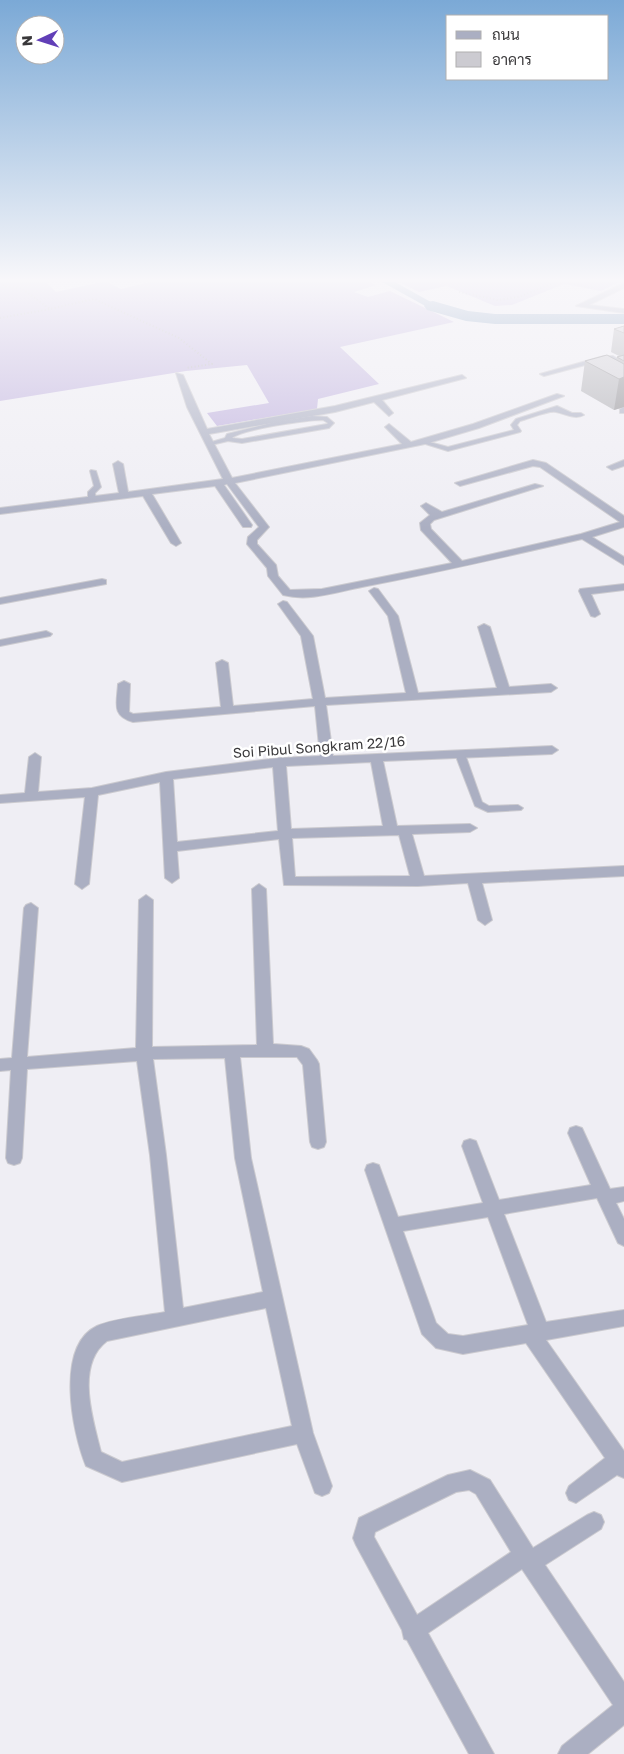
<svg xmlns="http://www.w3.org/2000/svg" width="624" height="1754" viewBox="0 0 624 1754" font-family="'Golos Text',Sarabun,sans-serif">
<style>
.green{fill:#c8bae5}
.forest{fill:#c0b2de}
.lines{fill:none;stroke-linecap:round;stroke-linejoin:round}
.canal{fill:#7898bb;fill-rule:evenodd}
.river{fill:#7898bb;fill-rule:evenodd}
.service-casing{stroke:#cbcacf;stroke-width:2}
.minor-casing{stroke:#cbcacf;stroke-width:2}
.path{stroke:#b2b1b5;stroke-width:2;stroke-dasharray:1 2.5;stroke-linecap:butt}
.service{fill:#abafc2;fill-rule:evenodd}
.minor{fill:#abafc2;fill-rule:evenodd}
.wall{fill:#afafb4}
.shaded-wall{fill:#8f8e92}
.building{fill:#cccbd1;stroke:#8f8e92}
.labels{text-anchor:middle;stroke-width:5;stroke-linejoin:round;paint-order:stroke}
.street-label{font-size:14px;fill:#39383a;stroke:#fff}
</style>
<rect width="100%" height="100%" fill="#efeef4"/>
<polygon class="green" points="437,282 619,282 601,291 564,284 512,305 495,306"/>
<g class="forest">
<polygon points="0,282 46,282 56,292 102,282 107,282 121,289 150,282 370,282 376,285 354,292 368,297 390,291 454,322 340,347 379,384 318,399 317,409 217,426 207,413 269,403 247,365 186,371 0,401"/>
<polygon points="399,282 437,282 446,286 419,292"/>
</g>
<g class="lines">
<polygon class="canal" points="382,282 395,282 438,306 433,309 429,308"/>
<polygon class="river" points="433,301 468,311 495,314 624,314 624,324 495,324 466,321 427,310 424,306 427,302"/>
<defs>
<g id="service">
<path d="M557,406L572,413H581L584,415C575,420 566,414 556,412C549,410 529,419 520,421L517,425L521,431L520,432L448,451L419,442L422,440L448,447L514,430L511,425L516,419Z"/>
<path d="M312,416L327,417L334,423L329,428L242,443L228,441L211,445L208,443L225,438L227,434L275,422ZM323,420L328,423L327,424L242,439L232,438C244,429 306,420 323,420Z"/>
<polygon points="91,470 96,471 101,487 95,493 96,499 92,501 88,499 88,492 94,486 90,471"/>
<polygon points="460,751 465,754 482,802 489,806 518,805 523,808 521,810 488,812 475,806 455,754"/>
</g>
<g id="minor">
<polygon points="624,283 624,288 589,305 624,309 624,313 576,306"/>
<polygon points="604,356 613,356 624,363 624,368 604,360 544,376 540,374"/>
<path d="M176,373L183,375L207,429L335,406L462,375L466,378L382,400L393,413L389,416L374,402L335,412L209,434L232,478L402,444L385,427L389,424L411,442L473,424L557,394L564,396L479,428L425,444L235,483L269,527L257,540V544L276,565L278,576L290,590L322,589L452,563L421,530L420,523L430,515L421,506L426,503L442,512L535,484L543,486L434,520L430,524L431,529L462,561L581,534L620,522L540,467L533,466L460,486L455,483L533,460L546,463L624,516V527L592,537L624,557V565L582,539C509,556 436,573 362,587C336,592 310,602 283,595L268,576L267,568L247,544L248,537L259,527L227,484L224,485L252,525L251,527H243L215,486L152,494L181,543L176,546L171,543L143,496L0,514V508L119,493L113,464L118,461L123,464L128,492L223,479L187,407Z"/>
<polygon points="624,407 624,413 620,413 620,409"/>
<polygon points="624,460 624,466 612,470 607,467"/>
<polygon points="102,579 106,580 106,584 0,604 0,598"/>
<polygon points="624,584 624,590 591,594 600,614 595,617 591,616 579,591 580,589"/>
<path d="M374,588L378,589L398,616L418,693L497,688L478,627L484,624L490,627L509,687L551,684L557,688L551,692L326,705L333,756L552,746L558,750L552,754L383,761L397,826L470,824L477,828L470,832L412,834L424,876L624,866V876L482,883L492,920L485,925L478,920L468,883L418,886L284,885L279,839L177,851L179,878L172,883L165,878L160,782L98,795L89,884L82,889L75,884L85,797L0,803V795L25,793L29,757L35,753L41,757L38,792L92,788L166,772L279,758L320,756L315,706L133,722C111,716 117,703 118,684L124,681L130,684L129,712L133,714L221,707L216,663L222,660L228,663L233,706L313,699L301,636L278,604L283,601L287,602L313,636L325,698L406,693L388,616L369,591ZM371,762L383,826L291,829L286,766ZM273,767L278,831L177,842L173,779ZM399,835L410,876L295,877L292,838Z"/>
<polygon points="46,631 52,634 50,636 0,646 0,640"/>
<path d="M259,884L266,889L273,1044L301,1046L309,1049L317,1060L319,1064L326,1142L324,1147L318,1149L312,1147L310,1142L303,1065L297,1057H240L251,1158L313,1433L332,1486L329,1493L322,1496L315,1493L297,1444L122,1482L86,1466C72,1432 55,1346 97,1326C115,1318 145,1316 165,1312L150,1155L137,1061L27,1069L22,1158L20,1163L14,1165L8,1163L6,1158L11,1070L0,1071V1059L12,1058L24,908L26,905L31,903L38,908L27,1057L136,1048L139,900L146,895L153,900L152,1047L257,1045L252,889ZM225,1058L235,1158L263,1292L183,1308L166,1155L153,1059ZM266,1308L292,1426L122,1462L101,1452C93,1420 75,1365 107,1341Z"/>
<path d="M576,1126L582,1128L610,1189L624,1187V1201L616,1203L624,1219V1246L618,1243L597,1198L504,1214L546,1322L624,1310V1326L546,1340L624,1451V1478L617,1475L576,1503L569,1500L566,1493L569,1486L605,1458L526,1343L463,1354L436,1348L422,1334L365,1170L367,1165L373,1163L379,1165L398,1217L483,1203L462,1146L464,1141L470,1139L476,1141L478,1146L499,1200L591,1185L568,1133L570,1128ZM488,1217L528,1325L463,1336L448,1334L436,1323L403,1231Z"/>
<path d="M470,1470L490,1480L533,1548L587,1515L594,1512L601,1515L604,1522L601,1529L545,1565L624,1682V1725L588,1754H558L562,1746L613,1705L522,1569L428,1633L494,1754H469L407,1640L404,1639L402,1630L356,1545L353,1538L359,1518L448,1475ZM469,1490L476,1494L511,1552L417,1615L374,1537L375,1532L456,1492Z"/>
</g>
</defs>
<use href="#service" class="service-casing"/>
<use href="#minor" class="minor-casing"/>
<g class="path">
<polyline points="1,282 5,287 21,288 50,309 94,299 179,338 212,364 186,368"/>
<polyline points="459,292 498,300 519,297 553,283 565,282 594,288"/>
<polyline points="0,318 50,309"/>
</g>
<use href="#service" class="service"/>
<use href="#minor" class="minor"/>
</g>
<polygon class="wall" points="624,326 624,407 614,410 581,391 585,361 616,360 617,357 619,356 611,352 614,329"/>
<polygon class="shaded-wall" points="624,377 624,407 614,410 619,379"/>
<g class="building">
<polygon points="624,326 624,333 614,329"/>
<polygon points="607,355 624,364 624,377 619,379 585,361"/>
<polygon points="624,355 624,361 617,357"/>
</g>
<linearGradient id="sky" x2="0" y2="1"><stop stop-color="#7ba9d6"/><stop offset="0.53" stop-color="#f8f7fa"/><stop offset="1" stop-color="#f8f7fa" stop-opacity="0"/></linearGradient>
<rect width="624" height="528" fill="url(#sky)"/>
<g class="labels">
<g class="street-label">
<text transform="translate(319 747) rotate(-4)" y="5">Soi Pibul Songkram 22/16</text>
</g>
</g>
<rect x="446" y="15" width="162" height="65" fill="#ffffff" stroke="#b0afb0"/>
<rect x="456" y="31" width="25" height="8" fill="#abafc2" stroke="#b0afb0"/>
<text x="492" y="40" font-size="15" fill="#39383a">ถนน</text>
<rect x="456" y="52" width="25" height="15" fill="#cccbd1" stroke="#b0afb0"/>
<text x="492" y="65" font-size="15" fill="#39383a">อาคาร</text>
<g transform="translate(40 40) rotate(266)"><circle r="24" fill="#ffffff" stroke="#b0afb0"/>
<path d="M0-4L9 19L0 12L-9 19Z" fill="#613fb7"/>
<text y="-8" font-size="14" font-weight="bold" text-anchor="middle" fill="#39383a">N</text>
</g>
</svg>
